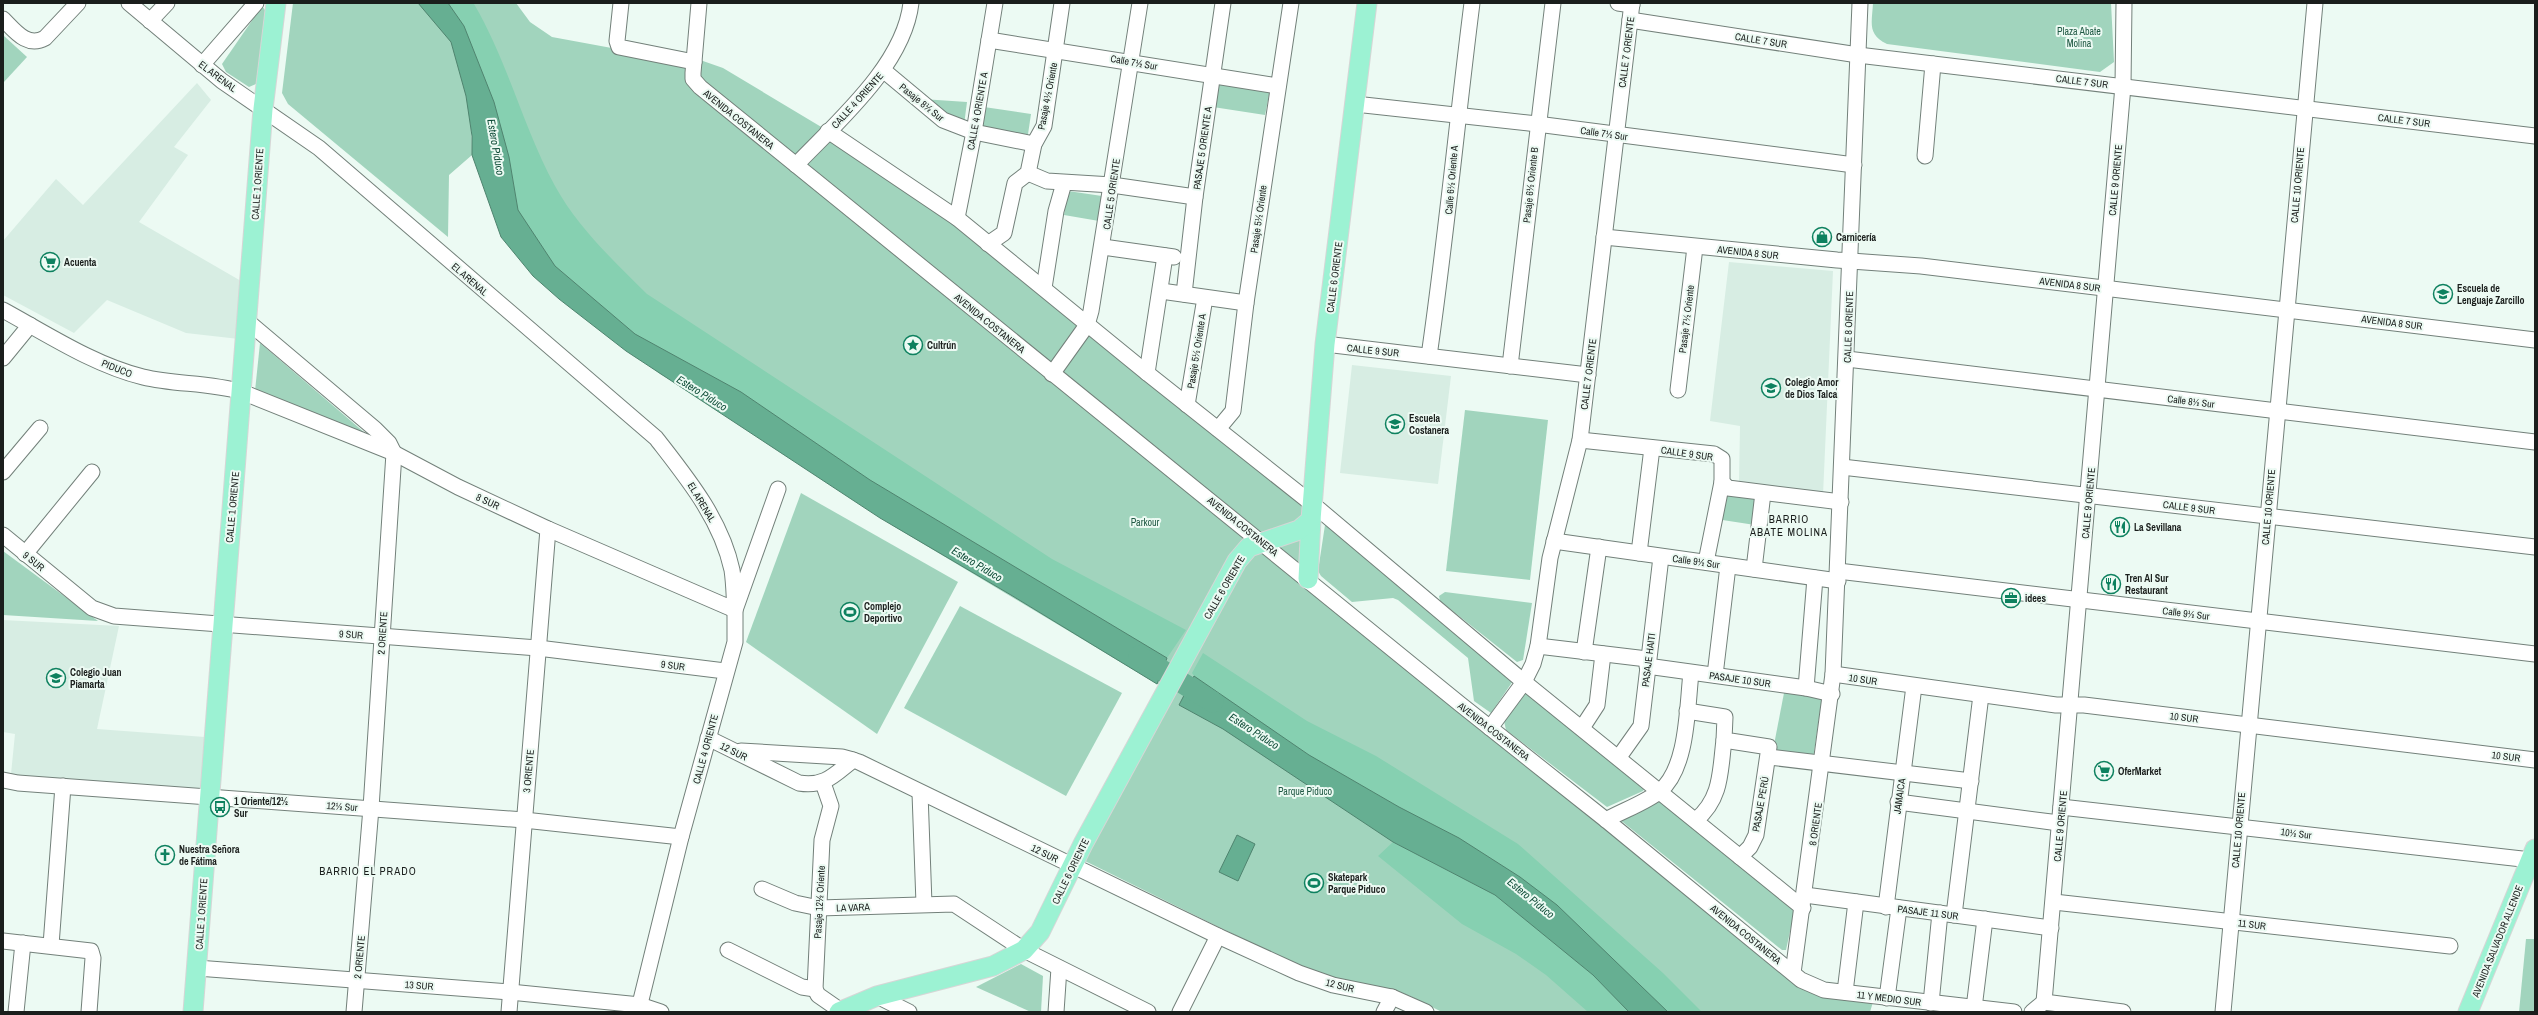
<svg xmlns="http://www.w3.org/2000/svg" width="2538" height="1015" viewBox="0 0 2538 1015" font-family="'Archivo Narrow',sans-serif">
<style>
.built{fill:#d7ede3}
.green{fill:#a1d4bd}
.forest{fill:#86d0b1}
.water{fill:#66af92;stroke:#4f846f}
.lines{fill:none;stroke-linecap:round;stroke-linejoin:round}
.river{stroke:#66af92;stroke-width:21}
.minor-casing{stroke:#73807a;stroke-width:17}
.major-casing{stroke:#d6d6d6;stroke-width:21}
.minor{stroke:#fff;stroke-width:15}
.major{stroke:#9cf2d3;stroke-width:19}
.labels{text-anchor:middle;stroke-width:4;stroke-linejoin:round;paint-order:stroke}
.park-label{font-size:10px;fill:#205944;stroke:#ecfaf3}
.street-label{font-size:10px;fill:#1a1e1c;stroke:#ecfaf3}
.poi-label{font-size:10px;font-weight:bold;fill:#1a1e1c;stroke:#ecfaf3;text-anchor:start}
.water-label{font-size:11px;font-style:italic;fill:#104d39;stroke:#ecfaf3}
.neighbourhood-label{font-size:11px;letter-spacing:1px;fill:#1a1e1c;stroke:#ecfaf3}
</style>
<rect width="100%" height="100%" fill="#ecfaf3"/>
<g class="built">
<polygon points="197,83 211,100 174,147 188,155 139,222 241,281 239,339 186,333 107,300 74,333 3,295 3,241 56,179 83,205"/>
<polygon points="1729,262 1833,271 1823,495 1739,482 1740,426 1710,421"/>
<polygon points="1352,365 1451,376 1438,484 1340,473"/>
<polygon points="3,620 119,626 97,729 205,737 203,789 27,779 11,774 15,734 3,732"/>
</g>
<g class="green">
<path d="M293,3H422C435,18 448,33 456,51C468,76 472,128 472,155L449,175L448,237L288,104L282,93Z"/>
<polygon points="429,3 516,3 530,22 552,37 693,63 703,61 723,68 828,131 954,218 1310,505 1307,586 1800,986 1873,1002 1870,1012 1442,1012 1410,996 1386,988 1339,980 1292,963 1085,861 1172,693 895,527 758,432 660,374 586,318 541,278 447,24"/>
<path d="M1873,3H2111L2114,62L2100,72L1887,44C1867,34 1872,23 1873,3Z"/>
<polygon points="262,6 265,10 258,83 249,87 226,72 222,64"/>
<polygon points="4,36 27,57 3,83 3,37"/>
<polygon points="1218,82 1270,90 1265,115 1213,107"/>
<polygon points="922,99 967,102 964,125"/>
<polygon points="984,107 1031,114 1027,141 980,131"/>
<polygon points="1068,191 1102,196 1099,221 1064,215"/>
<polygon points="260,343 372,439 255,391"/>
<polygon points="1465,410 1548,420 1530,580 1446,571"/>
<polygon points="801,493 958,582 877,734 746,642"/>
<polygon points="1720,493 1759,498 1755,525 1716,519"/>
<polygon points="1325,525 1517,675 1491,713 1474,701 1468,658 1398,600 1393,598 1352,602 1321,576 1318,571"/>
<polygon points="3,551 98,621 3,615"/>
<polygon points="1445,592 1532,603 1523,660 1517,662 1440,601 1439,596"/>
<polygon points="960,606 1122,693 1066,796 904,708"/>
<polygon points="1527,693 1644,789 1643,791 1607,807 1506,730 1504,721 1524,694"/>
<polygon points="1784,693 1822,698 1813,759 1772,755"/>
<polygon points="1658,799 1791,907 1794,913 1786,950 1782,950 1619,819"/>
<polygon points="2526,939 2535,939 2535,1012 2519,1012"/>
<polygon points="1021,964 1043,976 1041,1012 1031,1012 976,987"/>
</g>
<g class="forest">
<path d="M448,3L474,4C508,62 523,127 555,186C578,228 614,261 647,294L1052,559L1186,630L1167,658L870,480L741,392L635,334L555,266L518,210L509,157L494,102L464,26Z"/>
<polygon points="1203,653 1307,721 1376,756 1518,844 1663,973 1702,1012 1668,1012 1520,877 1459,838 1399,807 1309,755 1194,676 1192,673"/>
<polygon points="1393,842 1495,895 1593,975 1629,1012 1588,1012 1546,975 1516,954 1462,924 1378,856"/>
</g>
<g class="water">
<polygon points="418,3 448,3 464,26 494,102 509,157 518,210 555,266 635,334 741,392 870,480 1167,658 1157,684 1011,595 880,518 626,351 559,299 533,276 501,237 472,155 472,136 466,96 451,42"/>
<polygon points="1194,676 1309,755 1399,807 1459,838 1520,877 1557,905 1668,1012 1629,1012 1593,975 1495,895 1393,842 1223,729 1179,705"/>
<polygon points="1237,835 1255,844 1238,881 1219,872"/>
</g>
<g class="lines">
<polyline class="river" points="1139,656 1213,702"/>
<defs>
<g id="minor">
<polyline points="621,3 617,41 619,47 694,62"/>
<polyline points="699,3 693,73 693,79 700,87 1460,704 1606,820 1801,980 1824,990 2014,1012"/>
<polyline points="1618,3 1632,5"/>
<path d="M3,19C15,31 27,48 45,38L78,3"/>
<polyline points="1630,20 1858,55 2535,136"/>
<polyline points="150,21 167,3"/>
<polyline points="989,40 1278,86"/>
<polyline points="202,65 256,3"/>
<polyline points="883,70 943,120 974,132 1034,144"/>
<polyline points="1355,104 1537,124 1854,165"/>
<polyline points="828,131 957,218 1147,373 1321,511 1524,682 1803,908"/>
<polyline points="1925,156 1933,64"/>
<path d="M796,165C837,122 904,65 911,3"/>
<polyline points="1028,173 1047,181 1112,185 1195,197"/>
<polyline points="957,218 974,132 995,3"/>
<polyline points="1604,237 1837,260 1921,266 2535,340"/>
<polyline points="988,244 1004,233 1015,183 1028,173 1034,144 1044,126 1062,3"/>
<polyline points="1103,247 1174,257"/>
<polyline points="1044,288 1056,211 1064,183"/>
<polyline points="1161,291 1246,303"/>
<polyline points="1184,294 1195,197 1223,3"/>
<path d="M3,310C47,334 94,365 143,377C175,385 209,382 242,392L394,453L458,487L548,529L735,610C734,597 734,583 732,570C721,519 687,478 656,438L319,148L222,81L129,3"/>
<polyline points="247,321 375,429 389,443 394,453 371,808 354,1012"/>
<polyline points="1325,344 1588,375"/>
<path d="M1429,356C1446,239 1457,121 1472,3"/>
<polyline points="3,358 30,325"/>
<polyline points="1847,359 2535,442"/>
<polyline points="1510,366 1553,3"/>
<polyline points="1147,373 1165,256"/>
<polyline points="1052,374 1087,325 1091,311 1140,3"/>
<polyline points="1678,390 1695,247"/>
<polyline points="1187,405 1205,298"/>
<polyline points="1218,429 1233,411 1246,303 1291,3"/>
<polyline points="1580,440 1714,454 1722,459 1722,482 1728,488 1841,502"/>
<polyline points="1842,467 2535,547"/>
<polyline points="3,472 40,428"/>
<polyline points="3,535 92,608 114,616 538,648 725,671"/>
<polyline points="1554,541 1838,581"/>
<polyline points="1639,553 1652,448"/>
<polyline points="25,554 92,472"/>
<polyline points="1706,562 1722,482"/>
<polyline points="1754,569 1763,493"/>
<polyline points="1838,571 2535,654"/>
<polyline points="1538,646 1647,659"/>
<polyline points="1584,652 1599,547"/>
<polyline points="1647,666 1806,688 1832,694"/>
<polyline points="1833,674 2056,705 2084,705 2535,760"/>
<polyline points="1715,675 1728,566"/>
<polyline points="1806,688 1815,578"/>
<polyline points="1687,711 1725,717 1724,740 1769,747 1756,835 1750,847 1740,857"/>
<polyline points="1490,728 1524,682 1533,664 1538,646 1550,558 1580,440 1632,3"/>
<polyline points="1582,728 1597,705 1603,654"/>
<path d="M708,738L799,783C825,787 834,775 853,760L859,762L1218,936L1299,973L1333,985L1392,997L1426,1012"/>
<polyline points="741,751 842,757 853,760"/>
<polyline points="1619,757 1641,726 1661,557"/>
<polyline points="1769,757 1971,781"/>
<polyline points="3,780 18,783 524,820 681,837"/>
<polyline points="823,783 831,806 822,840 815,989 818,995 841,1011"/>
<polyline points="920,793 924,904"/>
<polyline points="1898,802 2059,823"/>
<polyline points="2061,807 2531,860"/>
<path d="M1606,820C1622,811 1647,802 1660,791C1688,768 1687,707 1691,673"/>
<path d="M1696,820C1722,798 1720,771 1724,740"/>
<polyline points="762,889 795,903 819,908 954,904 1024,950 1148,1012"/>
<polyline points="1805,895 2051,928"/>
<polyline points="2054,902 2450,946"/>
<polyline points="1886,907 1914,686"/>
<polyline points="1954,915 1981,695"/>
<polyline points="3,941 91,951 93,958 89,1012"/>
<polyline points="51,945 63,786"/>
<polyline points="728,950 802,987 815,989"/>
<polyline points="197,968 510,992 640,1005 661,1012"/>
<polyline points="1793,973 1833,674 1860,3"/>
<polyline points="1845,992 1856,902"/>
<polyline points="877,996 909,1012"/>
<polyline points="1887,998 1899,908"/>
<polyline points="2044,1002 2123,86 2124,3"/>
<polyline points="2044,1002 2123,1012"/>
<polyline points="1931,1003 1940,913"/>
<polyline points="1974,1008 1985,919"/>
<polyline points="16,1012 23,943"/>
<polyline points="509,1012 548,529"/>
<polyline points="638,1012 681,837 735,642 735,610 778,489"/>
<polyline points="1056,1012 1059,968"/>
<polyline points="1180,1012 1218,936"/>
<polyline points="1384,1012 1392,997"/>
<polyline points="2032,1012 2044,1002"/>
<polyline points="2223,1012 2315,3"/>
</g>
<g id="major">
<polyline points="1308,579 1311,520"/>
<polyline points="193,1012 263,109 276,3"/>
<polyline points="839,1012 877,996 993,966 1024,950 1040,932 1083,844 1237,561 1249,547 1299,530 1311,520 1325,344 1367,3"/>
<polyline points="2468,1012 2535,849"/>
</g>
</defs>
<use href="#minor" class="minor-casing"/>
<use href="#major" class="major-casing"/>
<use href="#minor" class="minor"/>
<use href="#major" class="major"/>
</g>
<defs>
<symbol id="shop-ring" viewBox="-11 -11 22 22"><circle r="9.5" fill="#ecfaf3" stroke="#0e815f" stroke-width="1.5"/><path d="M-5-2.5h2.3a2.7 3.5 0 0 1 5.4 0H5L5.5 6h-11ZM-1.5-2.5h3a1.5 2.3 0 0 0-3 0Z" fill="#0e815f"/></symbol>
<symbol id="supermarket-ring" viewBox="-11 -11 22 22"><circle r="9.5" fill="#ecfaf3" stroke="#0e815f" stroke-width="1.5"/><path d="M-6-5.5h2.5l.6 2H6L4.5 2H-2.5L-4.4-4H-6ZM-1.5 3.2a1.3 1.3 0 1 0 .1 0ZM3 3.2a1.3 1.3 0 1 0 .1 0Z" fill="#0e815f"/></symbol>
<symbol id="school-ring" viewBox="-11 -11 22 22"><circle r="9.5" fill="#ecfaf3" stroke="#0e815f" stroke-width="1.5"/><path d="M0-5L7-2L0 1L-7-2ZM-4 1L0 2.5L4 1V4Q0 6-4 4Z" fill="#0e815f"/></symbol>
<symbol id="sight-ring" viewBox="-11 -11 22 22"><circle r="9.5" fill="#ecfaf3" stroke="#0e815f" stroke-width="1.5"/><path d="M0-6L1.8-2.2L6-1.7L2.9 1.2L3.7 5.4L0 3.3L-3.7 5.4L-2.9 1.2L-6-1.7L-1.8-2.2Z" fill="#0e815f"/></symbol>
<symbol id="restaurant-ring" viewBox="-11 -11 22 22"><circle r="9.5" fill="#ecfaf3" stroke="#0e815f" stroke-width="1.5"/><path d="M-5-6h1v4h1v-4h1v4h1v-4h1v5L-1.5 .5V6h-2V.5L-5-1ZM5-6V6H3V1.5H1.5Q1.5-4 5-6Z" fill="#0e815f"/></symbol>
<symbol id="office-ring" viewBox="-11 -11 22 22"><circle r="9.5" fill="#ecfaf3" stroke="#0e815f" stroke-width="1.5"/><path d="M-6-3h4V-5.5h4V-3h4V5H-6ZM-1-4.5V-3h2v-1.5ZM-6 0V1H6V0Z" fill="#0e815f"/></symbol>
<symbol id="stadium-ring" viewBox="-11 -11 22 22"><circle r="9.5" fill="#ecfaf3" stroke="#0e815f" stroke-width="1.5"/><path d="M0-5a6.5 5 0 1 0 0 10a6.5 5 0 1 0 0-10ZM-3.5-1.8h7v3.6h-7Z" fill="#0e815f"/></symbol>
<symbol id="bus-ring" viewBox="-11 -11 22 22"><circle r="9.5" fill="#ecfaf3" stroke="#0e815f" stroke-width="1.5"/><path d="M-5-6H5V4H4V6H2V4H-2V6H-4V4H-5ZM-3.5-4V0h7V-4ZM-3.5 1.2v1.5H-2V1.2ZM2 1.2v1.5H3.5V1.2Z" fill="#0e815f"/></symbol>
<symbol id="church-ring" viewBox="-11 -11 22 22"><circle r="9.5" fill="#ecfaf3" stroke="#0e815f" stroke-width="1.5"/><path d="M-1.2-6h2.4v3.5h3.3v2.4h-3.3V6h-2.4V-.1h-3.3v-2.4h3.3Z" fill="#0e815f"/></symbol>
</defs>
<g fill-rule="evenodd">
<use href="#shop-ring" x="1811" y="226" width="22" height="22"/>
<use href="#supermarket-ring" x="39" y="251" width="22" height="22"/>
<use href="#school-ring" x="2432" y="283" width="22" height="22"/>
<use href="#sight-ring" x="902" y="334" width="22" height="22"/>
<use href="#school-ring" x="1760" y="377" width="22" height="22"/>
<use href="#school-ring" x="1384" y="413" width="22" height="22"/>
<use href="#restaurant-ring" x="2109" y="516" width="22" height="22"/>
<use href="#restaurant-ring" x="2100" y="573" width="22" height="22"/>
<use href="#office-ring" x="2000" y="587" width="22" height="22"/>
<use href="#stadium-ring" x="839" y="601" width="22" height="22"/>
<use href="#school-ring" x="45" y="667" width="22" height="22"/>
<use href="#supermarket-ring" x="2093" y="760" width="22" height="22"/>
<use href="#bus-ring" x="209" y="796" width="22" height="22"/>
<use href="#church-ring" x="154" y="844" width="22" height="22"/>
<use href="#stadium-ring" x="1303" y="872" width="22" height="22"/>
</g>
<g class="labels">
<g class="park-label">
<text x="2079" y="35">Plaza Abate<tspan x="2079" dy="12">Molina</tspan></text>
<text x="1145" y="526">Parkour</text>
<text x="1305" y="795">Parque Piduco</text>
</g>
<g class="street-label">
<text transform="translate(1761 40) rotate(9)" y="4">CALLE 7 SUR</text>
<text transform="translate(1626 52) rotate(-83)" y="4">CALLE 7 ORIENTE</text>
<text transform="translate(1134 62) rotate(10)" y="4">Calle 7½ Sur</text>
<text transform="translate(218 76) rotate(37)" y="4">EL ARENAL</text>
<text transform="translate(2082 81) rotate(7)" y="4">CALLE 7 SUR</text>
<text transform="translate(1047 96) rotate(-79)" y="4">Pasaje 4½ Oriente</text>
<text transform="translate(857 100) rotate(-48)" y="4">CALLE 4 ORIENTE</text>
<text transform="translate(922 102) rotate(39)" y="4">Pasaje 8½ Sur</text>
<text transform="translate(977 111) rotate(-80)" y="4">CALLE 4 ORIENTE A</text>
<text transform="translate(739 119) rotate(39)" y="4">AVENIDA COSTANERA</text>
<text transform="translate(2404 120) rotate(7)" y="4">CALLE 7 SUR</text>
<text transform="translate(1604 133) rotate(8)" y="4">Calle 7½ Sur</text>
<text transform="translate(1202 148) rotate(-82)" y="4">PASAJE 5 ORIENTE A</text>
<text transform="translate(1451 180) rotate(-85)" y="4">Calle 6½ Oriente A</text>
<text transform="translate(2115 180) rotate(-85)" y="4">CALLE 9 ORIENTE</text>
<text transform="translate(257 184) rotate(-86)" y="4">CALLE 1 ORIENTE</text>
<text transform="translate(1530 185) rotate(-84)" y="4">Pasaje 6½ Oriente B</text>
<text transform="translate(2297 185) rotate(-85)" y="4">CALLE 10 ORIENTE</text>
<text transform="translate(1111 194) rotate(-82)" y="4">CALLE 5 ORIENTE</text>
<text transform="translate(1258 219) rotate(-82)" y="4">Pasaje 5½ Oriente</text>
<text transform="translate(1748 252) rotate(6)" y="4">AVENIDA 8 SUR</text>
<text transform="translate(1334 277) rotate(-83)" y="4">CALLE 6 ORIENTE</text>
<text transform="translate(470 279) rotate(41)" y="4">EL ARENAL</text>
<text transform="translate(2070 284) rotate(7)" y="4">AVENIDA 8 SUR</text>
<text transform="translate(1686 319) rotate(-83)" y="4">Pasaje 7½ Oriente</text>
<text transform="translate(2392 322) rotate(7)" y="4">AVENIDA 8 SUR</text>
<text transform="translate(990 323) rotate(39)" y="4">AVENIDA COSTANERA</text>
<text transform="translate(1848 327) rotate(-88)" y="4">CALLE 8 ORIENTE</text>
<text transform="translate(1373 350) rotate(6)" y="4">CALLE 9 SUR</text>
<text transform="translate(1196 351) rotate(-81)" y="4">Pasaje 5½ Oriente A</text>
<text transform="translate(117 368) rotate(22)" y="4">PIDUCO</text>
<text transform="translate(1588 374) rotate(-83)" y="4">CALLE 7 ORIENTE</text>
<text transform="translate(2191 401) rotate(7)" y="4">Calle 8½ Sur</text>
<text transform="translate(1687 453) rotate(8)" y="4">CALLE 9 SUR</text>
<text transform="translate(488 501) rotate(25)" y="4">8 SUR</text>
<text transform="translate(702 502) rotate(59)" y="4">EL ARENAL</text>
<text transform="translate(2088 503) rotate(-85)" y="4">CALLE 9 ORIENTE</text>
<text transform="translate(232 507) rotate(-85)" y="4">CALLE 1 ORIENTE</text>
<text transform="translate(2189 507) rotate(7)" y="4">CALLE 9 SUR</text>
<text transform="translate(2268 507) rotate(-85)" y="4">CALLE 10 ORIENTE</text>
<text transform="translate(1243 526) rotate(39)" y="4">AVENIDA COSTANERA</text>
<text transform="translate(34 561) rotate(39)" y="4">9 SUR</text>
<text transform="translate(1696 561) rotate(8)" y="4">Calle 9½ Sur</text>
<text transform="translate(1224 587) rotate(-60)" y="4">CALLE 6 ORIENTE</text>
<text transform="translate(2186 613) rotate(7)" y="4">Calle 9½ Sur</text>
<text transform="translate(382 633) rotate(-86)" y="4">2 ORIENTE</text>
<text transform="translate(351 634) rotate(4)" y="4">9 SUR</text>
<text transform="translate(1648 660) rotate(-83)" y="4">PASAJE HAITI</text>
<text transform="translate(673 665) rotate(7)" y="4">9 SUR</text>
<text transform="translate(1740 679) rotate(8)" y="4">PASAJE 10 SUR</text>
<text transform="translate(1863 679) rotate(8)" y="4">10 SUR</text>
<text transform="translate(2184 717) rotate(7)" y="4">10 SUR</text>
<text transform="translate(1494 731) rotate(38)" y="4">AVENIDA COSTANERA</text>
<text transform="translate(705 749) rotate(-75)" y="4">CALLE 4 ORIENTE</text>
<text transform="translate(734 751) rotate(26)" y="4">12 SUR</text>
<text transform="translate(2506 756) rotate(7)" y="4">10 SUR</text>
<text transform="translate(528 771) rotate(-85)" y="4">3 ORIENTE</text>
<text transform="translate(1899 796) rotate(-82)" y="4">JAMAICA</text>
<text transform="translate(1760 804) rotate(-80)" y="4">PASAJE PERÚ</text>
<text transform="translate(342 806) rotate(4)" y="4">12½ Sur</text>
<text transform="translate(1815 824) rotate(-82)" y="4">8 ORIENTE</text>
<text transform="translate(2060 826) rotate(-85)" y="4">CALLE 9 ORIENTE</text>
<text transform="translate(2238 830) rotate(-85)" y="4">CALLE 10 ORIENTE</text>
<text transform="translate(2296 833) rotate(7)" y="4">10½ Sur</text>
<text transform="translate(1045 853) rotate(26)" y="4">12 SUR</text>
<text transform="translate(1070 871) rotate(-64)" y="4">CALLE 6 ORIENTE</text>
<text transform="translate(819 902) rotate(-87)" y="4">Pasaje 12½ Oriente</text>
<text transform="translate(853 907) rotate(-2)" y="4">LA VARA</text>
<text transform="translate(1928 912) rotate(7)" y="4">PASAJE 11 SUR</text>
<text transform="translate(201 914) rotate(-86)" y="4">CALLE 1 ORIENTE</text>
<text transform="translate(2252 924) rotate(7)" y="4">11 SUR</text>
<text transform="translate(1746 934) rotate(39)" y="4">AVENIDA COSTANERA</text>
<text transform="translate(2497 941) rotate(-68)" y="4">AVENIDA SALVADOR ALLENDE</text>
<text transform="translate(359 957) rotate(-85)" y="4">2 ORIENTE</text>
<text transform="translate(419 985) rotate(4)" y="4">13 SUR</text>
<text transform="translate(1340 985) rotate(14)" y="4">12 SUR</text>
<text transform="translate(1889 998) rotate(7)" y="4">11 Y MEDIO SUR</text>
</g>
<g class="poi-label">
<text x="1836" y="241">Carnicería</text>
<text x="64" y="266">Acuenta</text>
<text x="2457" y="292">Escuela de<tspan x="2457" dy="12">Lenguaje Zarcillo</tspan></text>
<text x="927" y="349">Cultrún</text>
<text x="1785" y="386">Colegio Amor<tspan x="1785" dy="12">de Dios Talca</tspan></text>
<text x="1409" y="422">Escuela<tspan x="1409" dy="12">Costanera</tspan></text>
<text x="2134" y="531">La Sevillana</text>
<text x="2125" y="582">Tren Al Sur<tspan x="2125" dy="12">Restaurant</tspan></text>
<text x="2025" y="602">idees</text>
<text x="864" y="610">Complejo<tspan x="864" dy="12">Deportivo</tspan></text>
<text x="70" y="676">Colegio Juan<tspan x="70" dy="12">Piamarta</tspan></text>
<text x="2118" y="775">OferMarket</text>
<text x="234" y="805">1 Oriente/12½<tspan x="234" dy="12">Sur</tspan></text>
<text x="179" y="853">Nuestra Señora<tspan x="179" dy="12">de Fátima</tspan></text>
<text x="1328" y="881">Skatepark<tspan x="1328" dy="12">Parque Piduco</tspan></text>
</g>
<g class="water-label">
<text transform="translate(496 147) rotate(80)" y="4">Estero Piduco</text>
<text transform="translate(702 393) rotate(32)" y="4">Estero Piduco</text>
<text transform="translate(977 564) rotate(31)" y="4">Estero Piduco</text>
<text transform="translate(1254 731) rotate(33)" y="4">Estero Piduco</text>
<text transform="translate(1531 898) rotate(39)" y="4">Estero Piduco</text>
</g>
<g class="neighbourhood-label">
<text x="1789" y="523">BARRIO<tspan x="1789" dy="13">ABATE MOLINA</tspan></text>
<text x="368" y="875">BARRIO EL PRADO</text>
</g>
</g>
<rect width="2538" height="1015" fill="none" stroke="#1a1e1c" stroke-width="8"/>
</svg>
